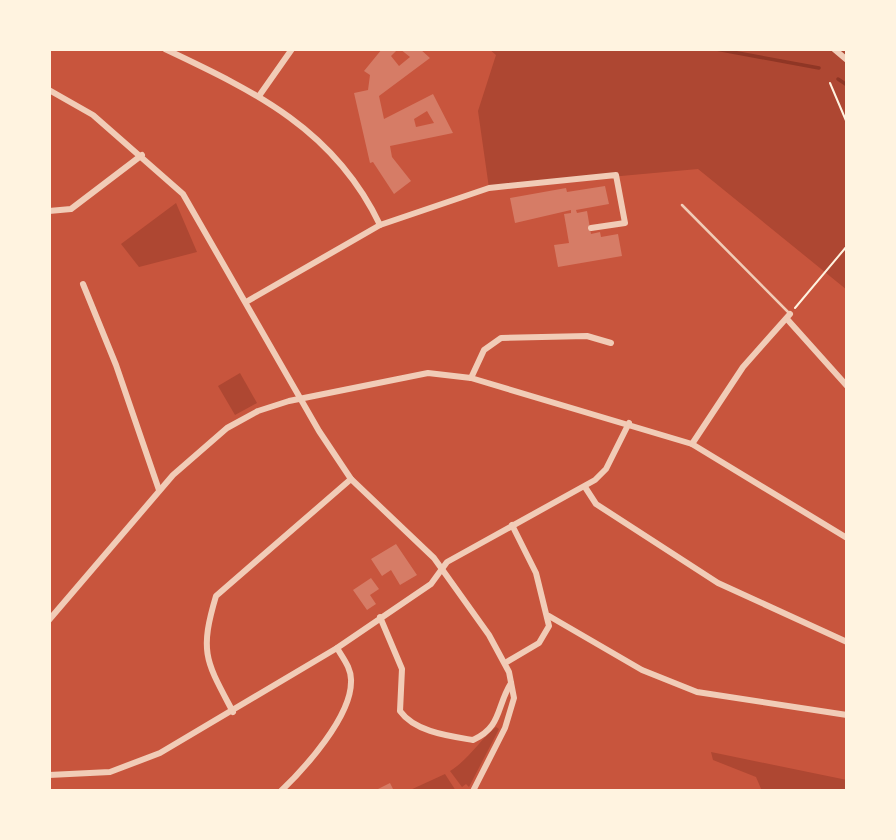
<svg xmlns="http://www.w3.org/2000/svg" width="896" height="840" viewBox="0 0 896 840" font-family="Mulish,sans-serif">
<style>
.green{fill:#ae4732}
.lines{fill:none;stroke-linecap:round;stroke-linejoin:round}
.stream{stroke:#8f3625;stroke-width:3.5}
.building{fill:#d67c66;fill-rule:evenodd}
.path{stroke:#fff3e0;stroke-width:2}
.service{stroke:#f1ccb7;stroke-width:2.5}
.minor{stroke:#f1ccb7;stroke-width:6}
</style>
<rect width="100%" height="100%" fill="#c8553d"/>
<g class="green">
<polygon points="489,49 847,49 847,290 698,169 489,188 478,111 496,55"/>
<polygon points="176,203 197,252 139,267 121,244"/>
<polygon points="240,373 257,403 235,415 218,386"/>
<path d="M496,727L499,729L469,787L466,784L462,787L450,771C468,760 479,741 496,727Z"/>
<polygon points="711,752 847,780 847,791 762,791 756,777 713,760"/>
<polygon points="445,774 456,791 408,791"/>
</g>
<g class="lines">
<g class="stream">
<polyline points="716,49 819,68"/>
<polyline points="838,79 847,85"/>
</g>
</g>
<g class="building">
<path d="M382,49H398L391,56L399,66L410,57L400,49H420L430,58L379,96L384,119L433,94L453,133L390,146L392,157L411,181L394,194L373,162L370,163L354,93L368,90L370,75L364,71ZM427,111L434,123L416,127L414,119Z"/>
<polygon points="605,186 609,204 576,210 577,213 587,211 591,234 600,232 601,237 618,234 622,256 558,267 554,245 569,243 564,214 571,213 571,210 515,223 510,198 566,188 567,192"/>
<polygon points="396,544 417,575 400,585 391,570 382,576 371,559"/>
<polygon points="371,578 379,589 370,595 376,604 367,610 353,590"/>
<polygon points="390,783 394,791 374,791"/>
</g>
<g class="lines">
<g class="path">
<polyline points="830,83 847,123"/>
<polyline points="795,308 847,246"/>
</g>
<polyline class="service" points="682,205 790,314"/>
<g class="minor">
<path d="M165,49C256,92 335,130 380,225"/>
<polyline points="834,49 847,60"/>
<polyline points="49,90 93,115 183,194 319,431 351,479 434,558 489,635 509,672 514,698 505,728 473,791"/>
<polyline points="259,96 292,49"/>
<polyline points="49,211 71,209 142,155"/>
<polyline points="83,284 116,365 159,490"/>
<polyline points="246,302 380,225 489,188 616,175 625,223 591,228"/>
<polyline points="787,319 847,386"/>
<polyline points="471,378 484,350 501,338 587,336 611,343"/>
<polyline points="692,444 743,367 790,314"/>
<polyline points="585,487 596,504 718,583 847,642"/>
<polyline points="549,616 642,670 697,692 847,715"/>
<path d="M380,617L402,669L400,711C415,732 449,736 473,740C502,727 496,707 511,683"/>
<polyline points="49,620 173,475 227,428 258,411 289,401 428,373 471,378 692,444 847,538"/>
<polyline points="505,663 539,643 549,626 536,573 512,525"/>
<path d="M233,712C206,661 199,653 216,596L351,479"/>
<polyline points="49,775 110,772 160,753 337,648 431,584 447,562 595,480 606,469 629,423"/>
<path d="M281,791C305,768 351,717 351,682C352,669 343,658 337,648"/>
</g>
</g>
<rect width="896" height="840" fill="none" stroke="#fff3e0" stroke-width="102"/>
</svg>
